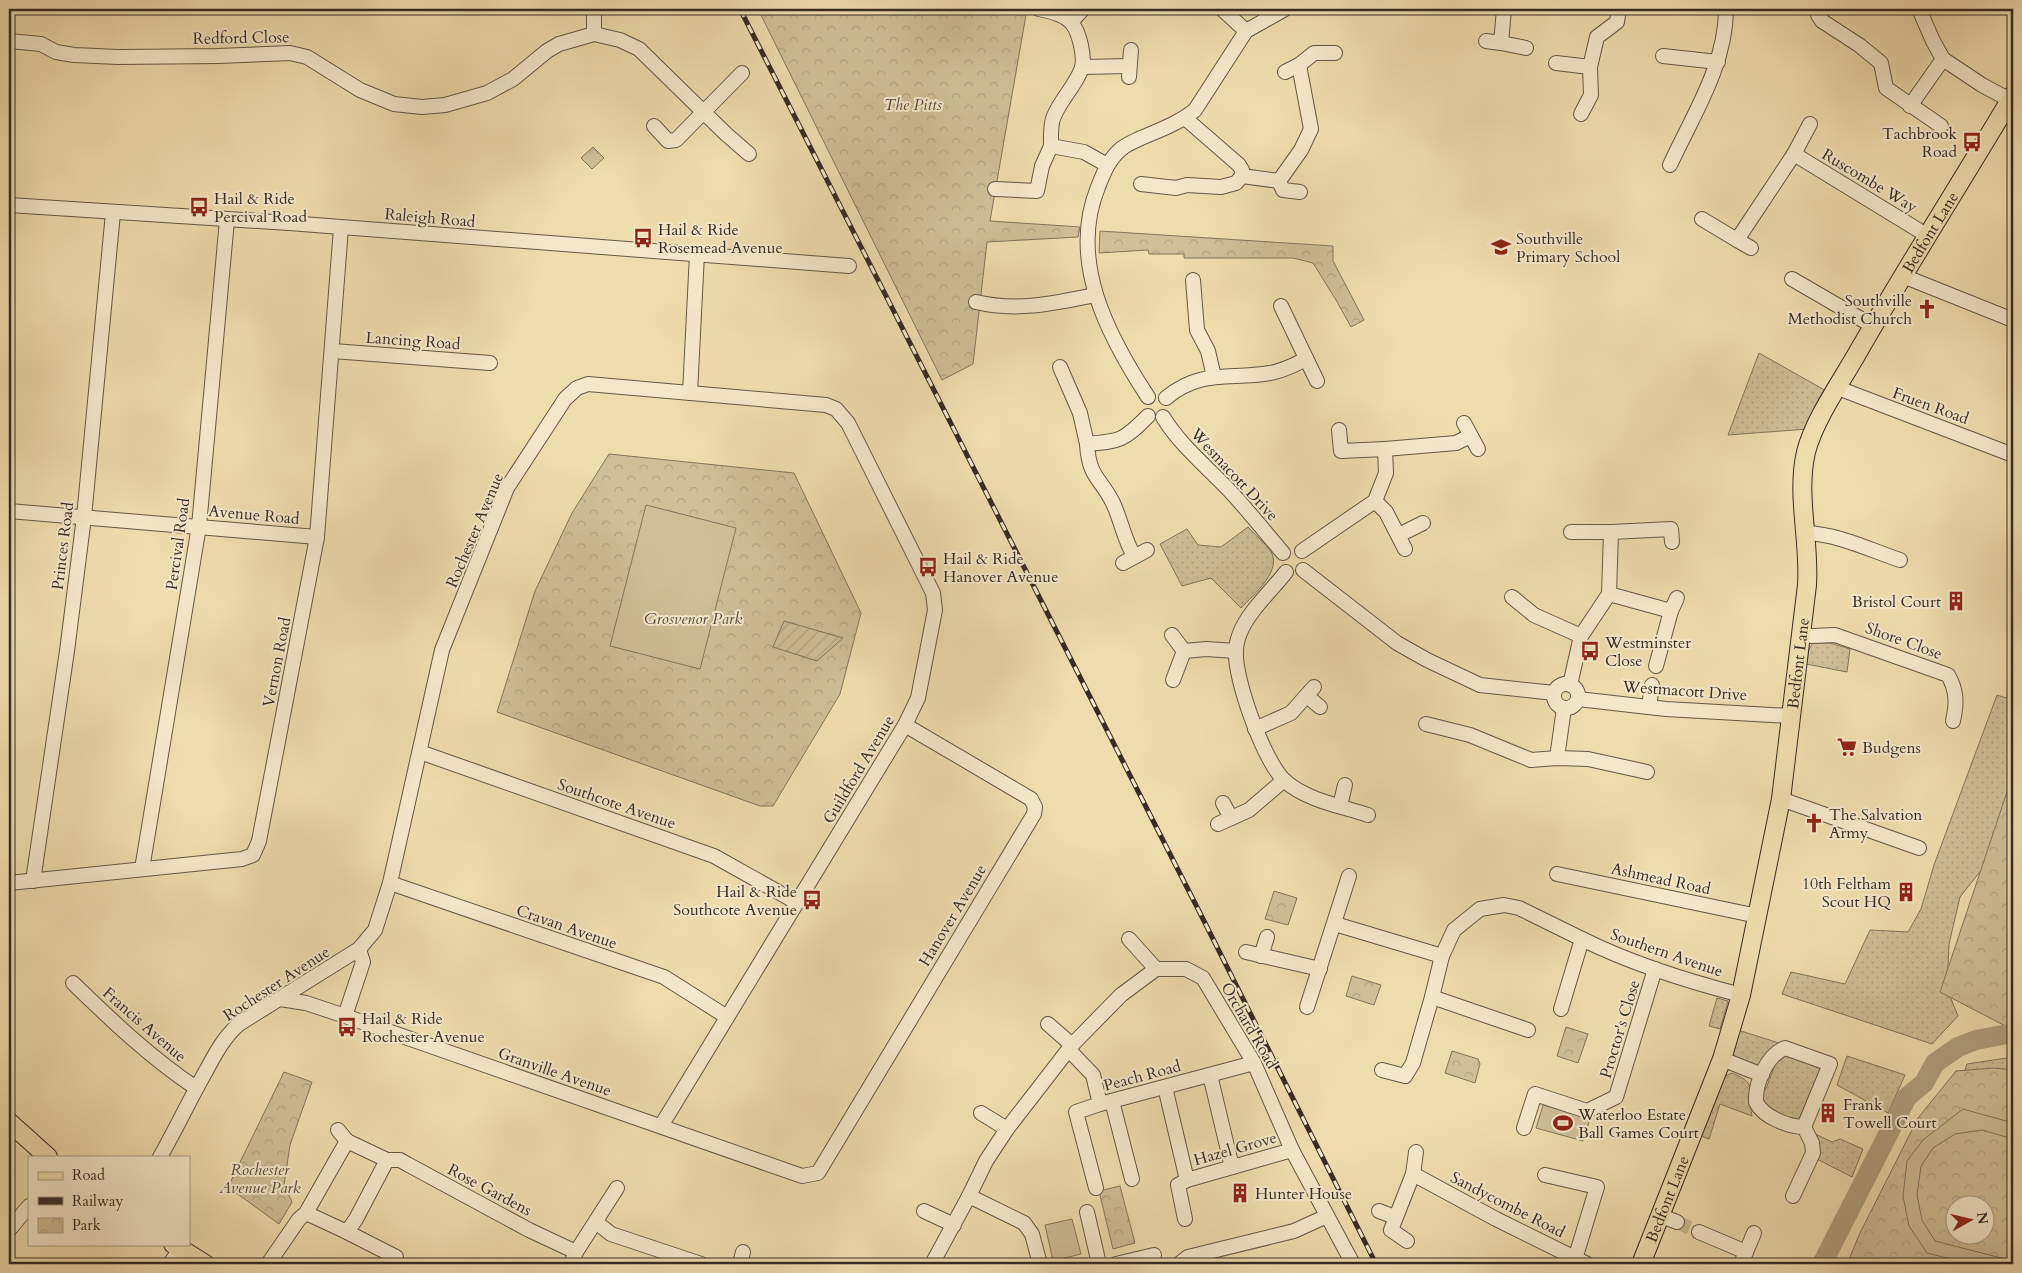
<svg xmlns="http://www.w3.org/2000/svg" width="2022" height="1273" viewBox="0 0 2022 1273" font-family="Cardo,serif">
<style>
.grass{fill:url(#grass-dots);stroke:#82755c}
.park{fill:url(#park-crowns);stroke:#82755c;fill-rule:evenodd}
.garden{fill:url(#garden-furrows);stroke:#82755c}
.pitch{fill:#cfbe96;stroke:#82755c}
.lines{fill:none;stroke-linecap:round;stroke-linejoin:round}
.river{stroke:#b0a07e;stroke-width:20}
.minor-tunnel{stroke:#cab991;stroke-width:14;stroke-dasharray:14 7;stroke-linecap:butt}
.minor-casing{stroke:#645846;stroke-width:16}
.major-casing{stroke:#352c23;stroke-width:20}
.minor{stroke:#f5e8ca;stroke-width:14}
.major{stroke:#efdcad;stroke-width:18}
.rail-casing{stroke:#352c23;stroke-width:5}
.rail{stroke:#f5e8ca;stroke-width:3;stroke-dasharray:9;stroke-linecap:butt}
.labels{text-anchor:middle;stroke-width:4;stroke-linejoin:round;paint-order:stroke}
.street-label{font-size:16px;fill:#352c23;stroke:#f5e8ca}
.park-label{font-size:16px;font-style:italic;fill:#54493a;stroke:#f5e8ca}
.poi-label{font-size:16px;fill:#352c23;stroke:#f5e8ca;text-anchor:start}
</style>
<defs>
<pattern id="grass-dots" width="8" height="8" patternUnits="userSpaceOnUse" patternTransform="scale(1.25)"><rect width="8" height="8" fill="#cfbe96"/><path d="M2 2h.1M6 6h.1" fill="none" stroke="#b2a381" stroke-width="1.8" stroke-linecap="round"/></pattern>
<pattern id="park-crowns" width="20" height="18" patternUnits="userSpaceOnUse" patternTransform="scale(1.25)"><rect width="20" height="18" fill="#cfbe96"/><path d="M2 6a3 3 0 1 1 6 0M12 15a3 3 0 1 1 6 0" fill="none" stroke="#b2a381"/></pattern>
<pattern id="garden-furrows" width="10" height="10" patternUnits="userSpaceOnUse" patternTransform="scale(1.25)"><rect width="10" height="10" fill="#cfbe96"/><path d="M-1 1l2-2M0 10L10 0M9 11l2-2" fill="none" stroke="#b2a381"/></pattern>
</defs>
<rect width="100%" height="100%" fill="#efdcad"/>
<filter id="stains"><feTurbulence type="fractalNoise" baseFrequency=".004" numOctaves="4"/><feColorMatrix values="0 0 0 0 .2 0 0 0 0 .09 0 0 0 0 .02 0 0 0 .5 -.17"/></filter>
<radialGradient id="worn" r=".72"><stop offset=".6" stop-color="#630" stop-opacity="0"/><stop offset="1" stop-color="#630" stop-opacity=".3"/></radialGradient>
<g class="grass">
<polygon points="1759,353 1828,392 1808,429 1728,435"/>
<path d="M1248,527C1255,535 1264,542 1270,550C1284,570 1253,595 1241,608L1211,578L1182,586L1160,544L1187,529L1198,545L1221,547Z"/>
<polygon points="1813,643 1830,643 1850,649 1847,672 1806,664 1809,649"/>
<polygon points="1997,695 2013,700 2013,805 1994,854 1960,897 1949,944 1947,989 1958,1016 1932,1044 1782,994 1791,972 1845,984 1870,930 1908,932 1921,909 1934,865"/>
<polygon points="1717,998 1728,1001 1720,1029 1709,1026"/>
<polygon points="1738,1030 1782,1044 1758,1067 1735,1060 1732,1051"/>
<polygon points="1785,1055 1819,1066 1820,1069 1797,1124 1761,1107 1760,1098 1767,1086 1776,1062"/>
<polygon points="1847,1056 1905,1075 1888,1113 1837,1085"/>
<polygon points="2013,1057 2013,1089 1962,1079 1967,1064"/>
<path d="M1732,1073C1760,1085 1747,1090 1752,1116L1720,1104L1709,1139L1701,1136L1721,1078Z"/>
<polygon points="1805,1129 1832,1142 1840,1139 1863,1149 1852,1177 1815,1158"/>
</g>
<g class="park">
<polygon points="758,9 1027,9 990,221 1080,227 1078,237 987,242 973,364 942,380"/>
<polygon points="593,147 604,158 592,169 581,158"/>
<polygon points="1100,231 1333,246 1333,261 1364,320 1351,327 1336,300 1313,263 1293,258 1184,258 1184,254 1149,254 1148,250 1099,253"/>
<polygon points="609,454 794,473 861,613 840,694 773,806 760,806 497,712 535,591 572,513"/>
<polygon points="2013,774 2013,1030 1940,992"/>
<polygon points="1274,891 1297,898 1288,925 1265,919"/>
<polygon points="1352,976 1381,985 1374,1005 1346,996"/>
<polygon points="1566,1027 1588,1034 1578,1063 1557,1056"/>
<polygon points="1452,1051 1478,1059 1480,1064 1475,1083 1445,1073"/>
<path d="M1994,1068L2013,1070V1264H1847L1860,1233L1918,1118L1956,1071ZM1954,1206H1984V1236H1954Z"/>
<polygon points="284,1072 312,1082 290,1145 284,1185 292,1202 279,1224 228,1187"/>
<polygon points="1120,1186 1135,1243 1113,1249 1099,1191"/>
</g>
<polygon class="garden" points="784,621 843,638 817,661 773,647"/>
<g class="pitch">
<polygon points="646,505 736,528 700,669 610,646"/>
<polygon points="1543,1105 1590,1119 1583,1141 1536,1128"/>
<polygon points="1963,1109 2013,1123 2013,1139 1982,1130 1955,1134 1933,1148 1921,1166 1917,1195 1922,1220 1935,1241 2013,1261 2013,1264 1970,1264 1927,1253 1909,1226 1903,1196 1907,1161 1923,1140"/>
<polygon points="1072,1219 1081,1254 1053,1261 1045,1225"/>
</g>
<g class="lines">
<polyline class="river" points="1822,1264 1907,1097 1924,1083 1935,1063 1958,1047 1976,1040 2013,1033"/>
<polyline class="minor-tunnel" points="1677,1222 1699,1232"/>
<defs>
<g id="minor">
<polyline points="594,9 594,34"/>
<path d="M1039,9C1050,11 1063,14 1071,22C1079,31 1086,58 1081,70C1075,86 1061,99 1054,116C1050,124 1051,137 1051,146L1084,152L1107,165"/>
<polyline points="1222,9 1246,31"/>
<polyline points="1819,9 1818,15 1822,21 1859,45 1881,63 1886,88 1941,126"/>
<polyline points="1919,9 1933,41 1943,59 1982,85 2010,100"/>
<polyline points="1071,22 1083,9"/>
<polyline points="9,41 41,44 56,52 74,55 118,57 218,56 290,53 307,57 360,90 394,104 422,107 445,105 487,93 513,79 547,51 559,44 594,34 620,40 639,49 726,134 749,154"/>
<polyline points="1486,41 1501,43 1504,9"/>
<polyline points="1501,43 1526,48"/>
<polyline points="1663,56 1718,62"/>
<polyline points="1556,63 1590,67 1597,37 1617,22 1619,9"/>
<polyline points="1299,65 1314,53 1335,53"/>
<polyline points="1083,67 1129,66"/>
<polyline points="1129,77 1131,50"/>
<polyline points="1910,106 1943,59"/>
<polyline points="1581,114 1591,95 1590,67"/>
<polyline points="1185,118 1239,165 1242,170 1242,176 1279,181 1301,150 1311,129 1299,65 1285,72"/>
<polyline points="1810,124 1794,154 1928,236"/>
<polyline points="654,126 668,141 676,140 742,73"/>
<path d="M1670,165C1693,115 1726,65 1726,9"/>
<polyline points="1279,181 1283,190 1300,192"/>
<polyline points="1141,184 1176,188 1187,185 1221,187 1236,183 1242,176"/>
<polyline points="995,189 1037,191 1042,166 1051,146"/>
<polyline points="9,205 289,223 849,266"/>
<polyline points="1702,219 1737,240 1794,154"/>
<polyline points="1737,240 1751,248"/>
<polyline points="1903,276 2013,320"/>
<polyline points="1792,279 1873,326"/>
<polyline points="1193,280 1197,330 1208,351 1214,377"/>
<path d="M976,302C1017,312 1055,303 1095,295"/>
<polyline points="1281,306 1317,381"/>
<polyline points="333,351 490,363"/>
<polyline points="1060,367 1080,413 1087,444"/>
<polyline points="1838,388 2013,455"/>
<polyline points="690,393 697,254"/>
<path d="M1148,397C1108,336 1068,261 1098,187C1104,172 1109,159 1121,149C1127,144 1135,141 1141,138C1160,130 1179,123 1195,110L1246,31L1285,9"/>
<path d="M1166,398C1201,369 1229,380 1270,373C1283,371 1294,365 1306,359"/>
<path d="M1163,417C1180,445 1205,465 1228,489C1247,509 1265,532 1283,553"/>
<polyline points="1464,423 1478,449"/>
<polyline points="1385,449 1456,443 1470,436"/>
<polyline points="1375,501 1386,512 1405,549"/>
<polyline points="9,511 317,537"/>
<polyline points="1611,532 1671,529 1672,542"/>
<path d="M1806,533C1838,534 1870,550 1900,560"/>
<polyline points="1399,535 1423,523"/>
<polyline points="1302,551 1375,501 1386,473 1385,449 1341,451 1339,430"/>
<path d="M1134,556C1124,539 1121,520 1113,503C1100,477 1089,478 1087,444C1121,441 1123,441 1148,416"/>
<polyline points="1123,563 1147,550"/>
<polyline points="1303,570 1397,643 1427,660 1480,685 1554,693"/>
<path d="M1286,572C1272,590 1248,612 1240,633C1238,638 1236,645 1236,651C1234,678 1264,762 1285,781C1306,800 1341,806 1368,815"/>
<polyline points="1609,594 1671,611"/>
<polyline points="1512,597 1534,615 1581,636"/>
<path d="M1801,634L1811,636L1835,635L1948,675C1957,691 1957,703 1953,721"/>
<polyline points="1172,635 1184,651 1206,649 1236,651"/>
<polyline points="1656,666 1671,611 1677,598"/>
<polyline points="1173,680 1184,651"/>
<circle cx="1566" cy="696" r="12"/>
<polyline points="1570,685 1581,636 1609,594 1611,532 1571,532"/>
<polyline points="1307,696 1320,707"/>
<polyline points="1578,699 1666,709 1790,716"/>
<polyline points="1649,707 1652,685"/>
<polyline points="1426,724 1470,735 1531,760 1557,758 1588,759 1647,772"/>
<polyline points="1255,729 1291,713 1314,687"/>
<polyline points="420,752 714,856 796,902"/>
<polyline points="1557,758 1564,708"/>
<polyline points="1781,799 1919,848"/>
<polyline points="1223,803 1231,818"/>
<polyline points="1340,806 1345,785"/>
<polyline points="1218,824 1249,810 1284,780"/>
<polyline points="142,869 199,526 227,220"/>
<polyline points="1557,874 1748,914 1758,914"/>
<polyline points="33,881 67,651 84,517 113,213"/>
<polyline points="9,883 242,859 253,855 259,841 317,537 341,228"/>
<polyline points="390,883 664,977 727,1017"/>
<polyline points="1335,924 1442,956"/>
<polyline points="1129,939 1156,969"/>
<polyline points="1246,952 1320,969"/>
<polyline points="1261,956 1267,937"/>
<path d="M73,983C112,1021 151,1058 196,1088"/>
<polyline points="280,999 306,1003 345,1016 802,1176 818,1173 1034,814 1035,807 1031,799 905,725"/>
<polyline points="1307,1007 1349,876"/>
<path d="M1561,1009L1582,939C1632,964 1687,981 1741,995"/>
<polyline points="345,1016 363,962 359,949"/>
<polyline points="1048,1024 1072,1045"/>
<polyline points="1528,1030 1432,997 1442,956 1454,930 1480,909 1504,905 1519,908 1582,939"/>
<polyline points="1069,1050 1093,1075 1100,1104 1254,1063"/>
<polyline points="1722,1059 1762,1075"/>
<polyline points="1382,1070 1405,1076 1413,1063 1432,997"/>
<polyline points="1210,1075 1232,1167"/>
<polyline points="1165,1087 1187,1180"/>
<polyline points="1112,1101 1132,1179"/>
<polyline points="981,1113 1007,1129"/>
<polyline points="1524,1128 1535,1094 1587,1111 1616,1097 1655,969"/>
<polyline points="338,1130 347,1141"/>
<path d="M160,1157C176,1129 190,1099 206,1071C215,1054 224,1037 239,1024L359,949L375,930L390,883L442,650L507,488L565,399L577,388L588,384L826,405L836,409L848,423L933,593L935,610L918,698L905,725L661,1126"/>
<polyline points="387,1160 400,1160 407,1164 529,1230 576,1252"/>
<polyline points="1413,1174 1496,1219 1587,1264"/>
<polyline points="1545,1175 1597,1187 1575,1259"/>
<polyline points="1096,1188 1076,1112 1100,1104"/>
<polyline points="969,1196 986,1161 1007,1129 1072,1045 1121,995 1156,969 1186,969 1203,978 1254,1063 1292,1150 1353,1264"/>
<path d="M1793,1196L1813,1153L1812,1143L1804,1127L1830,1064L1785,1048C1767,1055 1755,1083 1756,1102C1763,1117 1789,1127 1804,1127"/>
<polyline points="924,1211 954,1225"/>
<polyline points="1379,1211 1395,1217"/>
<polyline points="1087,1212 1099,1264"/>
<polyline points="1661,1216 1677,1222"/>
<polyline points="1185,1219 1178,1185 1187,1180 1292,1150"/>
<polyline points="596,1222 611,1234 701,1264"/>
<polyline points="9,1230 29,1206"/>
<polyline points="347,1232 396,1257"/>
<polyline points="1699,1232 1746,1252 1741,1264"/>
<polyline points="1407,1241 1391,1230 1413,1174 1416,1152"/>
<polyline points="1746,1252 1754,1233"/>
<polyline points="170,1264 180,1249"/>
<polyline points="268,1264 299,1219 306,1213 347,1141 387,1160 356,1219 347,1232 306,1213"/>
<polyline points="571,1264 576,1252 617,1188"/>
<polyline points="740,1264 743,1252"/>
<polyline points="932,1264 969,1196 1024,1223 1032,1234 1040,1264"/>
<polyline points="1116,1264 1154,1255"/>
<polyline points="1179,1264 1188,1257 1294,1231 1327,1216"/>
</g>
<g id="major">
<polyline points="9,1122 48,1157"/>
<polyline points="173,1244 205,1264"/>
<path id="s1" d="M1641,1264L1722,1059L1741,995L1781,799L1807,585C1810,541 1796,495 1806,452C1814,420 1841,382 1858,352C1908,265 1962,181 2013,95"/>
</g>
</defs>
<use href="#minor" class="minor-casing"/>
<use href="#major" class="major-casing"/>
<use href="#minor" class="minor"/>
<use href="#major" class="major"/>
<defs>
<polyline id="rail" points="740,9 1199,911 1376,1264"/>
</defs>
<use href="#rail" class="rail-casing"/>
<use href="#rail" class="rail"/>
</g>
<defs>
<symbol id="bus-bare" viewBox="-9 -9 18 18"><path d="M-5-6H5V4H4V6H2V4H-2V6H-4V4H-5ZM-3.5-4V0h7V-4ZM-3.5 1.2v1.5H-2V1.2ZM2 1.2v1.5H3.5V1.2Z" fill="#8f2418" stroke="#f5e8ca" stroke-width="2.5" paint-order="stroke"/></symbol>
<symbol id="school-bare" viewBox="-9 -9 18 18"><path d="M0-5L7-2L0 1L-7-2ZM-4 1L0 2.5L4 1V4Q0 6-4 4Z" fill="#8f2418" stroke="#f5e8ca" stroke-width="2.5" paint-order="stroke"/></symbol>
<symbol id="church-bare" viewBox="-9 -9 18 18"><path d="M-1.2-6h2.4v3.5h3.3v2.4h-3.3V6h-2.4V-.1h-3.3v-2.4h3.3Z" fill="#8f2418" stroke="#f5e8ca" stroke-width="2.5" paint-order="stroke"/></symbol>
<symbol id="building-bare" viewBox="-9 -9 18 18"><path d="M-4-6H4V6H1V3H-1V6H-4ZM-2.5-4.3h1.7v1.8h-1.7ZM.8-4.3h1.7v1.8H.8ZM-2.5-1h1.7V.8h-1.7ZM.8-1h1.7V.8H.8Z" fill="#8f2418" stroke="#f5e8ca" stroke-width="2.5" paint-order="stroke"/></symbol>
<symbol id="supermarket-bare" viewBox="-9 -9 18 18"><path d="M-6-5.5h2.5l.6 2H6L4.5 2H-2.5L-4.4-4H-6ZM-1.5 3.2a1.3 1.3 0 1 0 .1 0ZM3 3.2a1.3 1.3 0 1 0 .1 0Z" fill="#8f2418" stroke="#f5e8ca" stroke-width="2.5" paint-order="stroke"/></symbol>
<symbol id="stadium-bare" viewBox="-9 -9 18 18"><path d="M0-5a6.5 5 0 1 0 0 10a6.5 5 0 1 0 0-10ZM-3.5-1.8h7v3.6h-7Z" fill="#8f2418" stroke="#f5e8ca" stroke-width="2.5" paint-order="stroke"/></symbol>
</defs>
<g fill-rule="evenodd">
<use href="#bus-bare" x="1958" y="128" width="28" height="28"/>
<use href="#bus-bare" x="185" y="193" width="28" height="28"/>
<use href="#bus-bare" x="629" y="224" width="28" height="28"/>
<use href="#school-bare" x="1487" y="233" width="28" height="28"/>
<use href="#church-bare" x="1913" y="295" width="28" height="28"/>
<use href="#bus-bare" x="914" y="553" width="28" height="28"/>
<use href="#building-bare" x="1942" y="587" width="28" height="28"/>
<use href="#bus-bare" x="1576" y="637" width="28" height="28"/>
<use href="#supermarket-bare" x="1833" y="733" width="28" height="28"/>
<use href="#church-bare" x="1800" y="809" width="28" height="28"/>
<use href="#building-bare" x="1892" y="878" width="28" height="28"/>
<use href="#bus-bare" x="798" y="886" width="28" height="28"/>
<use href="#bus-bare" x="333" y="1013" width="28" height="28"/>
<use href="#building-bare" x="1814" y="1099" width="28" height="28"/>
<use href="#stadium-bare" x="1549" y="1109" width="28" height="28"/>
<use href="#building-bare" x="1226" y="1179" width="28" height="28"/>
</g>
<g class="labels">
<g class="street-label">
<text transform="translate(241 37) rotate(-1)" y="6">Redford Close</text>
<text transform="translate(1870 180) rotate(31)" y="6">Ruscombe Way</text>
<text transform="translate(430 217) rotate(5)" y="6">Raleigh Road</text>
<text dy="6" stroke="none"><textPath href="#s1" startOffset="1089">Bedfont Lane</textPath></text>
<text transform="translate(413 340) rotate(4)" y="6">Lancing Road</text>
<text transform="translate(1931 405) rotate(20)" y="6">Fruen Road</text>
<text transform="translate(1235 474) rotate(47)" y="6">Wesmacott Drive</text>
<text transform="translate(254 514) rotate(5)" y="6">Avenue Road</text>
<text transform="translate(474 530) rotate(-67)" y="6">Rochester Avenue</text>
<text transform="translate(177 544) rotate(-82)" y="6">Percival Road</text>
<text transform="translate(62 546) rotate(-83)" y="6">Princes Road</text>
<text transform="translate(1904 640) rotate(20)" y="6">Shore Close</text>
<text transform="translate(276 662) rotate(-79)" y="6">Vernon Road</text>
<text dy="6" stroke="none"><textPath href="#s1" startOffset="624">Bedfont Lane</textPath></text>
<text transform="translate(1685 690) rotate(4)" y="6">Westmacott Drive</text>
<text transform="translate(858 769) rotate(-59)" y="6">Guildford Avenue</text>
<text transform="translate(617 803) rotate(19)" y="6">Southcote Avenue</text>
<text transform="translate(1661 878) rotate(12)" y="6">Ashmead Road</text>
<text transform="translate(952 915) rotate(-59)" y="6">Hanover Avenue</text>
<text transform="translate(567 926) rotate(19)" y="6">Cravan Avenue</text>
<text transform="translate(1667 952) rotate(19)" y="6">Southern Avenue</text>
<text transform="translate(276 983) rotate(-33)" y="6">Rochester Avenue</text>
<text transform="translate(145 1024) rotate(41)" y="6">Francis Avenue</text>
<text transform="translate(1250 1025) rotate(60)" y="6">Orchard Road</text>
<text transform="translate(1619 1029) rotate(-73)" y="6">Proctor's Close</text>
<text transform="translate(555 1071) rotate(19)" y="6">Granville Avenue</text>
<text transform="translate(1142 1075) rotate(-15)" y="6">Peach Road</text>
<text transform="translate(1235 1148) rotate(-16)" y="6">Hazel Grove</text>
<text transform="translate(490 1189) rotate(28)" y="6">Rose Gardens</text>
<text dy="6" stroke="none"><textPath href="#s1" startOffset="70">Bedfont Lane</textPath></text>
<text transform="translate(1508 1204) rotate(27)" y="6">Sandycombe Road</text>
</g>
<g class="park-label">
<text x="913" y="110">The Pitts</text>
<text x="693" y="624">Grosvenor Park</text>
<text x="260" y="1175">Rochester<tspan x="260" dy="18">Avenue Park</tspan></text>
</g>
<g class="poi-label">
<text x="1957" y="139" text-anchor="end">Tachbrook<tspan x="1957" dy="18">Road</tspan></text>
<text x="214" y="204">Hail &amp; Ride<tspan x="214" dy="18">Percival Road</tspan></text>
<text x="658" y="235">Hail &amp; Ride<tspan x="658" dy="18">Rosemead Avenue</tspan></text>
<text x="1516" y="244">Southville<tspan x="1516" dy="18">Primary School</tspan></text>
<text x="1912" y="306" text-anchor="end">Southville<tspan x="1912" dy="18">Methodist Church</tspan></text>
<text x="943" y="564">Hail &amp; Ride<tspan x="943" dy="18">Hanover Avenue</tspan></text>
<text x="1941" y="607" text-anchor="end">Bristol Court</text>
<text x="1605" y="648">Westminster<tspan x="1605" dy="18">Close</tspan></text>
<text x="1862" y="753">Budgens</text>
<text x="1829" y="820">The Salvation<tspan x="1829" dy="18">Army</tspan></text>
<text x="1891" y="889" text-anchor="end">10th Feltham<tspan x="1891" dy="18">Scout HQ</tspan></text>
<text x="797" y="897" text-anchor="end">Hail &amp; Ride<tspan x="797" dy="18">Southcote Avenue</tspan></text>
<text x="362" y="1024">Hail &amp; Ride<tspan x="362" dy="18">Rochester Avenue</tspan></text>
<text x="1843" y="1110">Frank<tspan x="1843" dy="18">Towell Court</tspan></text>
<text x="1578" y="1120">Waterloo Estate<tspan x="1578" dy="18">Ball Games Court</tspan></text>
<text x="1255" y="1199">Hunter House</text>
</g>
</g>
<rect width="2022" height="1273" fill="none" stroke="#efdcad" stroke-width="30"/>
<rect x="10" y="10" width="2002" height="1253" fill="none" stroke="#352c23" stroke-width="2.5"/>
<rect x="15" y="15" width="1992" height="1243" fill="none" stroke="#352c23"/>
<rect x="28" y="1156" width="162" height="90" fill="#f5e8ca" stroke="#a89d87"/>
<rect x="38" y="1172" width="25" height="8" fill="#efdcad" stroke="#a89d87"/>
<text x="72" y="1180" font-size="15" fill="#352c23">Road</text>
<rect x="38" y="1197" width="25" height="8" fill="#352c23" stroke="#a89d87"/>
<text x="72" y="1206" font-size="15" fill="#352c23">Railway</text>
<rect x="38" y="1218" width="25" height="15" fill="url(#park-crowns)" stroke="#a89d87"/>
<text x="72" y="1230" font-size="15" fill="#352c23">Park</text>
<g transform="translate(1970 1220) rotate(82)"><circle r="24" fill="#f5e8ca" stroke="#a89d87"/>
<path d="M0-4L9 19L0 12L-9 19Z" fill="#8f2418"/>
<text y="-8" font-size="14" font-weight="bold" text-anchor="middle" fill="#352c23">N</text>
</g>
<rect width="100%" height="100%" filter="url(#stains)"/>
<rect width="100%" height="100%" fill="url(#worn)"/>
</svg>
